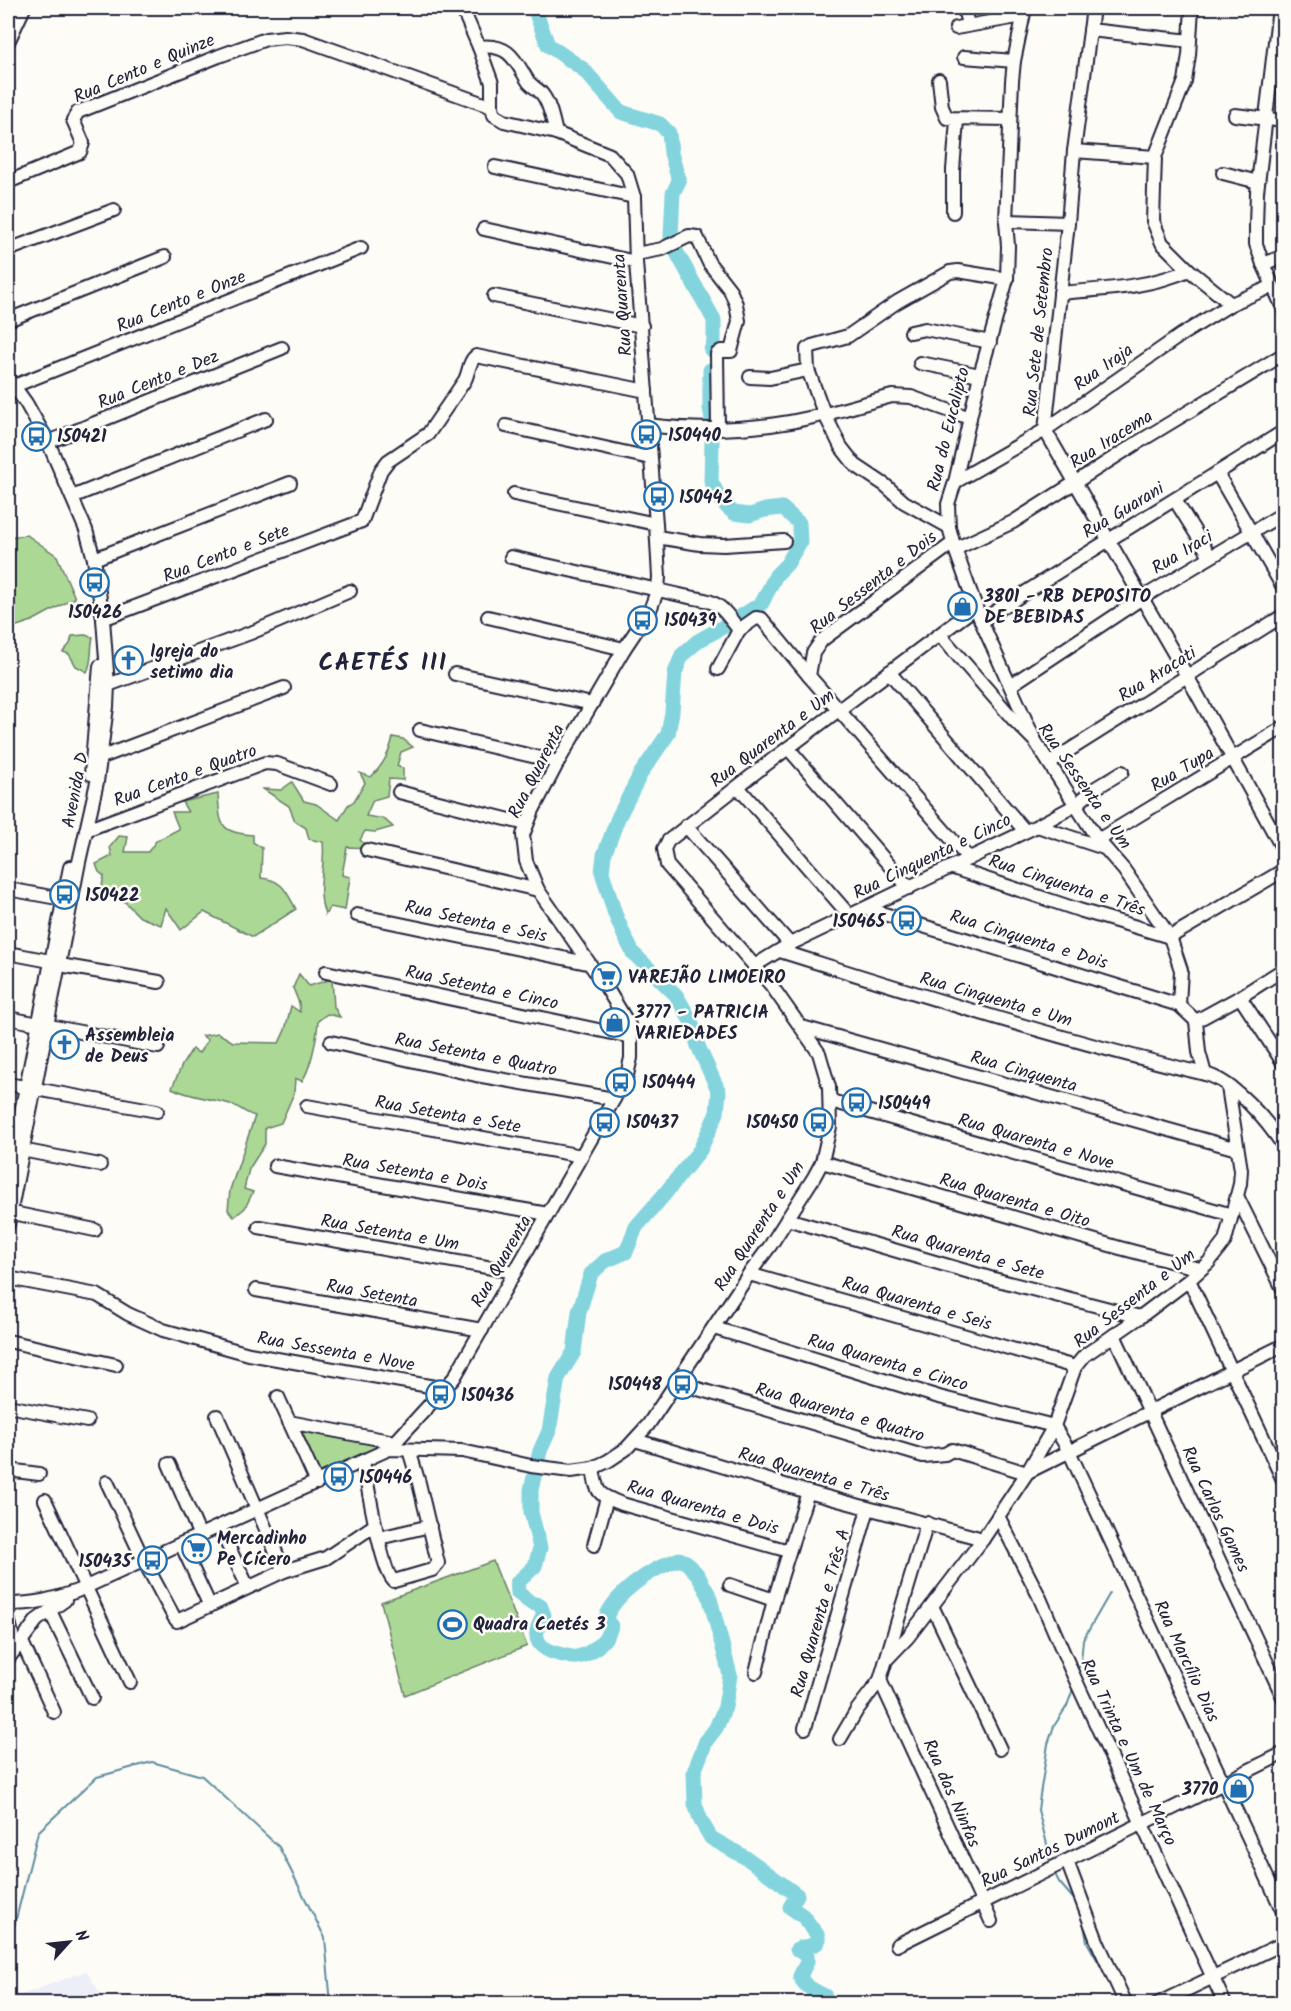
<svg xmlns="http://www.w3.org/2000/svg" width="1291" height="2011" viewBox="0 0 1291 2011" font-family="Kalam,sans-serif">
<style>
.built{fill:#eceff7}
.green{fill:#acd896;stroke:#677d68;stroke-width:1.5}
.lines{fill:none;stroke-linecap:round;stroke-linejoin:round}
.stream{stroke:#5d8d9d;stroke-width:2}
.river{stroke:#84d4de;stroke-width:15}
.minor-casing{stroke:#22223b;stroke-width:16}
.minor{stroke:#fdfcf7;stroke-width:12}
.labels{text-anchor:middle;stroke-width:5;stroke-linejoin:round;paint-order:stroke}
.street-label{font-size:18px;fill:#22223b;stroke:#fdfcf7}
.poi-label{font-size:18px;font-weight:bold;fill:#22223b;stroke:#fdfcf7;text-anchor:start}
.district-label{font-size:24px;font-weight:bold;letter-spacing:1.5px;fill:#22223b;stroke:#fdfcf7}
</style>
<rect width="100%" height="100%" fill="#fdfcf7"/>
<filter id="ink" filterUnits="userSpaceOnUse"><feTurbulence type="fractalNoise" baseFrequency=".0167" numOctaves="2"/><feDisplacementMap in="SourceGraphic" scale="12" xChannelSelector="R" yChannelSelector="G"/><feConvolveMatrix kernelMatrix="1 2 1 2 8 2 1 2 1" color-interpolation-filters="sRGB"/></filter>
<g filter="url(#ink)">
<polygon class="built" points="86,1971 106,2003 8,2003 8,2000"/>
<g class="green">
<polygon points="27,535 57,556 75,598 32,621 8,629 8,537"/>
<path d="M85,635L93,637C90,649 93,661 87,672L76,666L69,654L63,652L70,644L72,636Z"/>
<path d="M393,737L403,739L413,747L401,752L397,766L403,768V780L389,779L387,796L373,800L366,816L384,819L393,827L375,832L365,831L360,840L369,848L347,847L342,875L350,877L345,910L330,907L325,915C315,886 326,870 323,842L309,839L306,828L295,821L289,806L263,789L281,790L292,782L304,801L316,804L339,820L348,805L354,801L365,783L360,773L371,777C383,765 389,754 393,737Z"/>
<path d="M218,794C220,824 219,833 253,835V842L262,848L261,878C283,880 286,891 296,909L253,937L204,912L181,930L166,908L161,925L140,917L125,902L109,895L102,886L104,876L99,872L96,864L112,856L110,847L119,836L128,837L125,852H148L156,841L179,829L172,812H188L182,802Z"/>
<path d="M299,974L309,986L332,979L334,1007L340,1017L327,1014L318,1021C317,1038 311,1068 302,1081L295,1078L294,1093L281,1123L265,1128V1144L249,1169L244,1189L253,1192L245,1208L234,1217L228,1210L230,1190L255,1116C246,1114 241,1108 233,1105C213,1098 191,1098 172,1088L182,1065L192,1049L199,1053L208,1040L202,1036L218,1033L233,1042L279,1043L285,1030L291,1006L300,1012L299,1003L293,988Z"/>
<polygon points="299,1431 385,1444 322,1479"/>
<polygon points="493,1561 527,1646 405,1695 381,1602"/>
</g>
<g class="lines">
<g class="stream">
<polyline points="1077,1672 1081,1661 1083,1640 1110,1593"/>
<polyline points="1051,1863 1046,1851 1047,1844 1038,1810 1040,1795 1048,1744 1054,1726 1067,1706 1074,1686"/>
<polyline points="1054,1872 1059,1882 1077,1903"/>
<polyline points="1083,1920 1087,1942 1107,1977"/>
<polyline points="8,1942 13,1931 38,1832 97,1777 152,1762 202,1776 279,1847 325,1938 331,2004"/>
</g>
<g class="river">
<polyline points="534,8 548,45 583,69 621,112 660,124 669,133 671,153 679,181 673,193 671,236"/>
<polyline points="677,253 714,320 714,341 711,350"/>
<polyline points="710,370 710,408 713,426"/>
<polyline points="712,442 711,481 720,499 728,508 734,513 750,515 765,510 782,508 799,523 800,542 787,564 776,575 762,603 735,620"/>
<path d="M730,623L698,641L682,655L675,673L672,712L668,734L641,773L618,818L604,855L602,872L615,914L624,935L633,953L676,995L691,1021L698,1046L719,1092L717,1113L700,1150L663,1196L636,1227L626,1252L605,1261L591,1274L579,1312L574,1352L558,1378L549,1431L540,1451L531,1490V1512L540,1548L535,1566L517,1583L518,1593L531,1603L540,1605L544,1615C529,1638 538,1650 563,1655C567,1656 573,1658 577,1657C591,1655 608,1639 611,1626L605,1619C616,1592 651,1569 679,1559L686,1562L697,1574L709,1595L730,1675L725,1707L716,1728L706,1741L694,1772L695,1804L701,1821L711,1838L748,1859L797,1895L790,1907L803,1916L818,1936V1942C811,1948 805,1945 797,1949L807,1956V1962L800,1976C804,1987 815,1991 825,1996L827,2004"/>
</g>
<defs>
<g id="minor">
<path d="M462,8L479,47C509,43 515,60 528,81C531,86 538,89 542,94C550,104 553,121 556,133"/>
<polyline points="964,8 968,25"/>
<polyline points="1025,8 1014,61 1012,81 1006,221 1008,246 1007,279 980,375 955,482 948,504 949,527 955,549 981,621 1035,741"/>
<polyline points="1093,8 1074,151 1068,223 1045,430 1187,676 1284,851"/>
<polyline points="1192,8 1189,55 1185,81 1155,157 1153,221 1162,243 1189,270 1231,304"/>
<polyline points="1279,8 1257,192 1256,227 1256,244 1263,264 1284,310"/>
<polyline points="956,28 1023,16"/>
<polyline points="1090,30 1190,41"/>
<polyline points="8,42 24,8"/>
<polyline points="964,57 1014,61"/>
<polyline points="939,80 942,107 947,118 1009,119"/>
<polyline points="1235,115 1284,121"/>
<polyline points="1074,151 1155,157"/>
<polyline points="495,167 634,197"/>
<polyline points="1223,173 1258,182"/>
<polyline points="8,182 80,152 83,143 73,120 78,112 219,56 266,39 285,37 303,39 492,107"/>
<polyline points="953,212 953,170 957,120"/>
<polyline points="1006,221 1068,223"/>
<polyline points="484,229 636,262"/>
<polyline points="8,250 114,210"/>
<polyline points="636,254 662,249 689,236 697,237 709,263 730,290 736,304 739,321 731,351 721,351 717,354 718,429"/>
<polyline points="1263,264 1284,256"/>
<path d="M1060,293C1104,289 1148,288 1189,270"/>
<polyline points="494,296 642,326"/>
<polyline points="8,320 165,257"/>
<polyline points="911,332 925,329 990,342"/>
<polyline points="920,363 980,375"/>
<polyline points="750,377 770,378 808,370"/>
<polyline points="8,378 26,403 48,442 86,530 94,559 103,619 108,685 107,707 97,782 79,862 8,1225"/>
<polyline points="14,386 361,248"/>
<path d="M648,425C695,431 743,430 790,422C824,416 858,405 892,396L911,397L970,418"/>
<polyline points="506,426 650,458"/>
<polyline points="48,442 282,348"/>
<polyline points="1217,473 1284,589"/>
<polyline points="955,482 1045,430 1181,335 1231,304 1273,286"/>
<polyline points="514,494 656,524"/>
<polyline points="72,497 266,419"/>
<polyline points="1175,500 1210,556"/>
<polyline points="949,527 904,502 885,485 855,465 841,447 824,413 808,370 807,349 812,346 848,336 897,302 950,272 958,271 1007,279"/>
<polyline points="657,537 700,544 724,545 784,541"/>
<polyline points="953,543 822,640 813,653 809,676 969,859"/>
<polyline points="955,549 1013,522 1137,443 1284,354"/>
<path d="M511,557L689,597C719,601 721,606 739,630L718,669"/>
<polyline points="94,559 290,483"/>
<polyline points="488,617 624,649"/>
<path d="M103,619L362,521L381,470L388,461L428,434L465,380C469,372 469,361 476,356L646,391"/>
<path d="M981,621C1081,556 1183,495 1284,431"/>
<polyline points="739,630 756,618 762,619 809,676"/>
<polyline points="940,635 1013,719 1035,741 1098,840 1124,870 1170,937 1181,970 1179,1005"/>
<polyline points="889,672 1025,831"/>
<polyline points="455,674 592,704"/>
<polyline points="108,685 253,632 350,591"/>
<polyline points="1011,685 1142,598 1284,513"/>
<polyline points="420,730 558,762"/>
<polyline points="788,748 909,888"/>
<polyline points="102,757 284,688"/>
<polyline points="1049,763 1284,615"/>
<polyline points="91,774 100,666"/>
<polyline points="738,787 850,916"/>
<polyline points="399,792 526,824"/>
<polyline points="686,826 790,944"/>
<polyline points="1037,826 1104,848"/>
<polyline points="86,830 265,763 277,764 331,784"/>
<polyline points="1098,840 1284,727"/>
<polyline points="367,850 538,890"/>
<polyline points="953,868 1079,910 1170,937 1284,870"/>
<polyline points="8,889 68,900"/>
<path d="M868,909L1179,1005L1196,1021L1199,1052L1205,1074C1234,1081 1268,1122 1284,1147"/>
<polyline points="357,915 587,963"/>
<path d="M780,951C921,995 1061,1040 1205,1074"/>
<polyline points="8,953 50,961 60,965 159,982"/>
<polyline points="754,966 790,944 1037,826 1076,805 1094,789 1122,772"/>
<polyline points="326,972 631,1037"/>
<polyline points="1240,997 1284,1064"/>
<polyline points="8,1018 158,1047"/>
<polyline points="1196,1021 1240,997 1284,969"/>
<polyline points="802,1027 1237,1149"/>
<polyline points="331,1042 476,1075 614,1099"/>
<polyline points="8,1084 157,1111"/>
<polyline points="831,1101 1232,1215"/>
<polyline points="307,1106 582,1156"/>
<polyline points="16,1149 100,1165"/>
<polyline points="822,1162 1120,1248 1200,1269"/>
<polyline points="275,1166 548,1214"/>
<polyline points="8,1177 70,867"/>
<polyline points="1237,1196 1284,1291"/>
<polyline points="8,1212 95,1230"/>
<polyline points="787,1219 990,1278 1140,1317"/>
<polyline points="259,1227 515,1272"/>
<polyline points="749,1274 1075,1367"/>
<polyline points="8,1278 97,1295 128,1314 163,1330 249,1354 446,1389"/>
<polyline points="1189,1280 1284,1482"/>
<polyline points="256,1290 482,1330"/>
<polyline points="714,1328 939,1397 1054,1426"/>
<polyline points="1114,1335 1284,1699"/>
<polyline points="8,1341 116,1365"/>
<polyline points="678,1383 923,1456 945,1454 952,1450 1027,1473"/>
<polyline points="278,1397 317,1483"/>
<polyline points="8,1406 87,1421"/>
<polyline points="217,1416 284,1571"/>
<polyline points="289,1422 395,1442"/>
<polyline points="1054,1426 1069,1451 1284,1914"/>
<polyline points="635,1440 808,1492 983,1539"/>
<polyline points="389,1449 454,1378 614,1099 627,1075 631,1058 631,1037 629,1025 606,987 538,890 526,861 523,835 533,810 558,762 624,649 650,610 658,589 659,577 656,524 636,262 634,197 627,174 610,155 556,133 504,121 494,115 492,107 492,83 479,47"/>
<path d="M363,1462C367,1481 382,1574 394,1581L432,1570L438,1563L419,1483L409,1450"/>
<polyline points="169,1464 200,1536"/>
<path d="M593,1468C597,1494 597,1494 622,1504L789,1551"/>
<polyline points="8,1470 39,1474"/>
<polyline points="1028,1472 1284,1345"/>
<polyline points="107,1482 144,1561 174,1617 177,1621 284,1571 326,1558 375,1525"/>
<polyline points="45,1500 130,1682"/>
<polyline points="998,1516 1039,1596 1071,1670 1225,2004"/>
<polyline points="219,1527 248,1587"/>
<polyline points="379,1538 430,1526"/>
<polyline points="181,1544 210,1606"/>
<polyline points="594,1545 607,1498"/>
<polyline points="730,1585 774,1600"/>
<path d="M8,1604C34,1604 52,1600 77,1591L389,1449L462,1451L531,1466L571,1471L593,1468L608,1461L626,1449L648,1425L749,1274L770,1246L814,1177L822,1162L830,1127L829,1087L819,1053L771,985L667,865L664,849L668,841L764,766L976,607"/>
<polyline points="932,1606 1000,1749"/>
<polyline points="50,1611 92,1698"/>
<polyline points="8,1618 12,1634 9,1656"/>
<polyline points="22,1642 54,1712"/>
<polyline points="8,1659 37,1620 65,1600"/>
<polyline points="886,1660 908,1637 983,1539 1027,1473 1054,1426 1075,1367 1085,1355 1140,1317 1189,1280 1209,1262 1225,1241 1240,1184 1241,1170 1228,1087"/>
<polyline points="756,1672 774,1600 808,1492"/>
<polyline points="880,1680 991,1921"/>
<polyline points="805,1728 868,1509"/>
<polyline points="840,1739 857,1710 880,1680 927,1523"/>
<polyline points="1067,1861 1097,1941 1126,2004"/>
<polyline points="897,1945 1284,1753"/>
<polyline points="1157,2004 1284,1943"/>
</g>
</defs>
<use href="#minor" class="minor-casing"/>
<use href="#minor" class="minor"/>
</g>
</g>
<defs>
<symbol id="bus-ring" viewBox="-11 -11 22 22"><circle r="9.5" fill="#fdfcf7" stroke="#1f6fb2" stroke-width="1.5"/><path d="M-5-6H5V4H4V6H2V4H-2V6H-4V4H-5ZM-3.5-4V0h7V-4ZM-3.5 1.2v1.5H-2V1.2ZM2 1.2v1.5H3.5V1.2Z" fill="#1f6fb2"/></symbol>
<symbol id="shop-ring" viewBox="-11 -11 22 22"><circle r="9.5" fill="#fdfcf7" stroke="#1f6fb2" stroke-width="1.5"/><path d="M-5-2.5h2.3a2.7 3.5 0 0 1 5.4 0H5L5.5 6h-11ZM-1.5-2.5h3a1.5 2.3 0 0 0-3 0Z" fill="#1f6fb2"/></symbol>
<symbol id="church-ring" viewBox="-11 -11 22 22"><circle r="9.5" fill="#fdfcf7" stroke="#1f6fb2" stroke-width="1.5"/><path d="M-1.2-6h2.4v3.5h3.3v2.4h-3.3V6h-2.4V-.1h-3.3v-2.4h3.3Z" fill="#1f6fb2"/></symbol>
<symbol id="supermarket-ring" viewBox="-11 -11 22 22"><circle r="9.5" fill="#fdfcf7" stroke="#1f6fb2" stroke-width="1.5"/><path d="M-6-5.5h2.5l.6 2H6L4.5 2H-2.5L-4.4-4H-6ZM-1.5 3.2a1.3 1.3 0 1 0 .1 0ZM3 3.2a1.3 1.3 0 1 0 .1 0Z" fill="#1f6fb2"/></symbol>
<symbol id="stadium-ring" viewBox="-11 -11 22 22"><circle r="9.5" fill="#fdfcf7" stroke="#1f6fb2" stroke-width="1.5"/><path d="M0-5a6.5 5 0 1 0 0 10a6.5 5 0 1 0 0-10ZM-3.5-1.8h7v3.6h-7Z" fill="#1f6fb2"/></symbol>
</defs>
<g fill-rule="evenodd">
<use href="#bus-ring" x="630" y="418" width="33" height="33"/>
<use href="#bus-ring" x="20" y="420" width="33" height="33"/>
<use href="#bus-ring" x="642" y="480" width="33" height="33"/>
<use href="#bus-ring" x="78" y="566" width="33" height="33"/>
<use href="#shop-ring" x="946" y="590" width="33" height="33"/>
<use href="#bus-ring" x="626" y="604" width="33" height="33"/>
<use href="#church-ring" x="112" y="644" width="33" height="33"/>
<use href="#bus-ring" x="48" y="878" width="33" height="33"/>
<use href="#bus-ring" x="890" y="904" width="33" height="33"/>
<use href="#supermarket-ring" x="590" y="960" width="33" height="33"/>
<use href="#shop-ring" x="598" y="1006" width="33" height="33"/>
<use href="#church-ring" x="48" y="1028" width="33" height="33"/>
<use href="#bus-ring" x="604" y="1066" width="33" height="33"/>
<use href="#bus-ring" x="840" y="1086" width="33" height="33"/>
<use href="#bus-ring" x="588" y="1106" width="33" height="33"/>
<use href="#bus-ring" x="802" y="1106" width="33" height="33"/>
<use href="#bus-ring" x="666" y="1368" width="33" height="33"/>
<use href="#bus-ring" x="424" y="1378" width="33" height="33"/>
<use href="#bus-ring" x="322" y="1460" width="33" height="33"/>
<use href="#supermarket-ring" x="180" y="1532" width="33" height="33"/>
<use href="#bus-ring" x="136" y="1544" width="33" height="33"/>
<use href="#stadium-ring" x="436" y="1608" width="33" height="33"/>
<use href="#shop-ring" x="1222" y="1772" width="33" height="33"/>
</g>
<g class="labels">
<g class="street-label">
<text transform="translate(144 68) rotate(-23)" y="6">Rua Cento e Quinze</text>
<text transform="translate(181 301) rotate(-22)" y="6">Rua Cento e Onze</text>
<text transform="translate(622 305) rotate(-94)" y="6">Rua Quarenta</text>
<text transform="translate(1038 332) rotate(-84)" y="6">Rua Sete de Setembro</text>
<text transform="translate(1103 367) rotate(-35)" y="6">Rua Iraja</text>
<text transform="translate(158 379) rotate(-22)" y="6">Rua Cento e Dez</text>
<text transform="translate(948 429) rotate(-76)" y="6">Rua do Eucalipto</text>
<text transform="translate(1111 439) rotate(-32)" y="6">Rua Iracema</text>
<text transform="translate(1123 510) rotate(-31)" y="6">Rua Guarani</text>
<text transform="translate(1182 552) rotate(-31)" y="6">Rua Iraci</text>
<text transform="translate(226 553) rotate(-21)" y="6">Rua Cento e Sete</text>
<text transform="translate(873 582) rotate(-38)" y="6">Rua Sessenta e Dois</text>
<text transform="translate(1157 674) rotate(-32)" y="6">Rua Aracati</text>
<text transform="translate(772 738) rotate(-37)" y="6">Rua Quarenta e Um</text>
<text transform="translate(1182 769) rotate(-31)" y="6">Rua Tupa</text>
<text transform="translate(536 771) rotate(-63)" y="6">Rua Quarenta</text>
<text transform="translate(185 775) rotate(-20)" y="6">Rua Cento e Quatro</text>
<text transform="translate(1085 786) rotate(55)" y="6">Rua Sessenta e Um</text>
<text transform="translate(75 790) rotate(-79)" y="6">Avenida D</text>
<text transform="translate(932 856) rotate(-26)" y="6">Rua Cinquenta e Cinco</text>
<text transform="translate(1067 885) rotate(18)" y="6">Rua Cinquenta e Três</text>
<text transform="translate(476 921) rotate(12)" y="6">Rua Setenta e Seis</text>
<text transform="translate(1029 939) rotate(17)" y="6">Rua Cinquenta e Dois</text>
<text transform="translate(482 987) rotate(12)" y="6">Rua Setenta e Cinco</text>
<text transform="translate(996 999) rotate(16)" y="6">Rua Cinquenta e Um</text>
<text transform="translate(476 1054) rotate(11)" y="6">Rua Setenta e Quatro</text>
<text transform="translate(1024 1071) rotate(16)" y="6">Rua Cinquenta</text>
<text transform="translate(448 1114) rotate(10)" y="6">Rua Setenta e Sete</text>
<text transform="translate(1036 1141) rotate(16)" y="6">Rua Quarenta e Nove</text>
<text transform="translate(415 1172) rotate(10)" y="6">Rua Setenta e Dois</text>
<text transform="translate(1015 1200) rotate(16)" y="6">Rua Quarenta e Oito</text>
<text transform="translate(759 1226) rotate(-57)" y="6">Rua Quarenta e Um</text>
<text transform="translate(390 1232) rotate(10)" y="6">Rua Setenta e Um</text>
<text transform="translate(968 1252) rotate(16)" y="6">Rua Quarenta e Sete</text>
<text transform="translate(501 1261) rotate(-60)" y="6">Rua Quarenta</text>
<text transform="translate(372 1293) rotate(10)" y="6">Rua Setenta</text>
<text transform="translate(1134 1298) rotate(-38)" y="6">Rua Sessenta e Um</text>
<text transform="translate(917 1303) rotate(16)" y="6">Rua Quarenta e Seis</text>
<text transform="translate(336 1351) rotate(10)" y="6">Rua Sessenta e Nove</text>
<text transform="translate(888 1362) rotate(16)" y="6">Rua Quarenta e Cinco</text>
<text transform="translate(840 1412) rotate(16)" y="6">Rua Quarenta e Quatro</text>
<text transform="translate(814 1474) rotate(16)" y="6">Rua Quarenta e Três</text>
<text transform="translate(703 1507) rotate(16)" y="6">Rua Quarenta e Dois</text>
<text transform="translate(1216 1509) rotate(65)" y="6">Rua Carlos Gomes</text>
<text transform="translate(820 1613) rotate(-74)" y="6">Rua Quarenta e Três A</text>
<text transform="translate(1187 1661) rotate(65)" y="6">Rua Marcílio Dias</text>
<text transform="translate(1129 1752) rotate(65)" y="6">Rua Trinta e Um de Março</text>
<text transform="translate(952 1793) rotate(66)" y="6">Rua das Ninfas</text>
<text transform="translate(1050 1849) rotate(-26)" y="6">Rua Santos Dumont</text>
</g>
<g class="poi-label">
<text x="668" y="441">150440</text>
<text x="57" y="442">150421</text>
<text x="679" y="503">150442</text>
<text x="984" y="602">3801 - RB DEPOSITO<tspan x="984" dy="21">DE BEBIDAS</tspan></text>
<text x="95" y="618" text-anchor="middle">150426</text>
<text x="664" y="626">150439</text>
<text x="150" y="657">Igreja do<tspan x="150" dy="21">setimo dia</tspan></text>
<text x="85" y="901">150422</text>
<text x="885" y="927" text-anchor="end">150465</text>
<text x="628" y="983">VAREJÃO LIMOEIRO</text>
<text x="635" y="1018">3777 - PATRICIA<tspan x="635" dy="21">VARIEDADES</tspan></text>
<text x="85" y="1041">Assembleia<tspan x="85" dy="21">de Deus</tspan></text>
<text x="642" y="1088">150444</text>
<text x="878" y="1109">150449</text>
<text x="626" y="1128">150437</text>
<text x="798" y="1128" text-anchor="end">150450</text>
<text x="662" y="1390" text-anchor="end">150448</text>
<text x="461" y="1401">150436</text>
<text x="359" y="1483">150446</text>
<text x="217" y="1544">Mercadinho<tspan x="217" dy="21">Pe Cícero</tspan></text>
<text x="131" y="1567" text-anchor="end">150435</text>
<text x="473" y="1630">Quadra Caetés 3</text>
<text x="1218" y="1795" text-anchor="end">3770</text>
</g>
<g class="district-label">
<text x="383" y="670">CAETÉS III</text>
</g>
</g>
<rect width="1291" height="2011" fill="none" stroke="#fdfcf7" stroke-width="30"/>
<rect x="15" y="15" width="1261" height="1981" fill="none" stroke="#22223b" stroke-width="2" filter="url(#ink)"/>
<g transform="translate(69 1942) rotate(63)" stroke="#fdfcf7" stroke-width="4.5" paint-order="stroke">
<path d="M0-4.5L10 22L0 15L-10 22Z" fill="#22223b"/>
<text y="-9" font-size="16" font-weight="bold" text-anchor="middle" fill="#22223b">N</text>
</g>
</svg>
